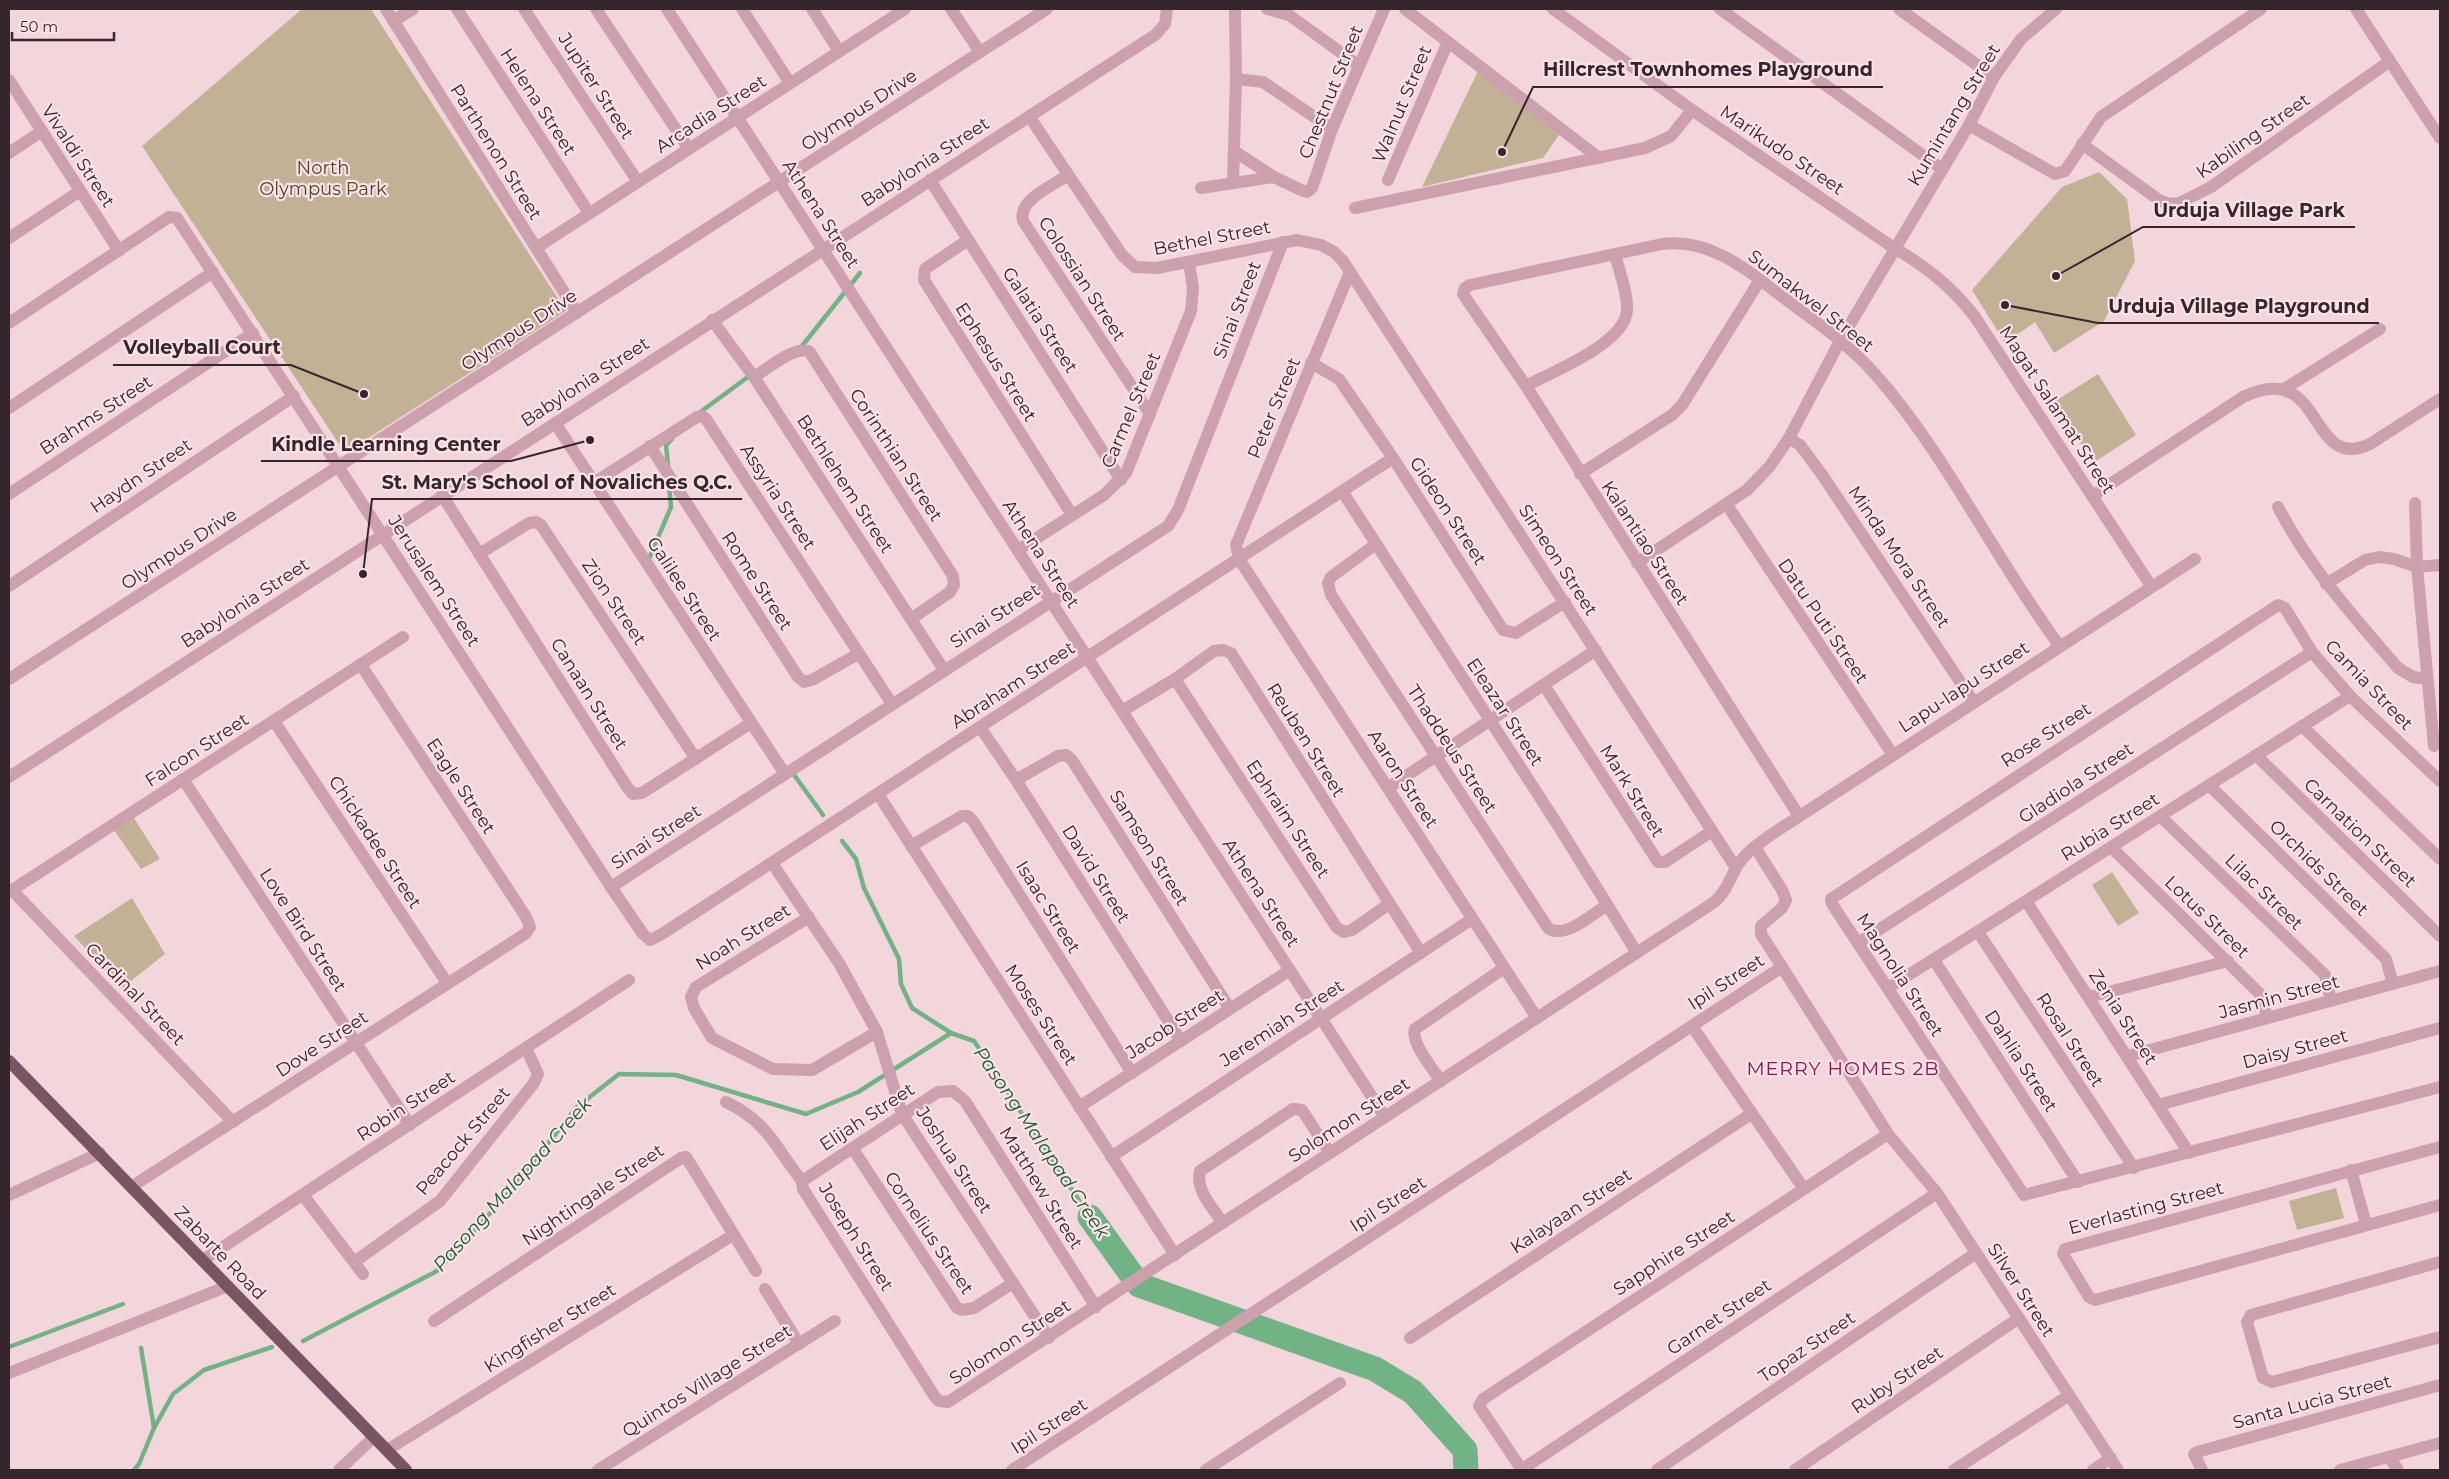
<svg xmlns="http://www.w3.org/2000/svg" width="2449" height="1479" viewBox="0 0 2449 1479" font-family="Montserrat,sans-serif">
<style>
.green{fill:#c3b195}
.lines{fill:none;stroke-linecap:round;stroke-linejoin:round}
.stream{stroke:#72b386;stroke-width:4.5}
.river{stroke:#72b386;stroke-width:25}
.minor{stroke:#cca1ad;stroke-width:12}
.major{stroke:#795463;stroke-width:12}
.labels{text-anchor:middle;stroke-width:4.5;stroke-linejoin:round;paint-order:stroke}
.street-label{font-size:18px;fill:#35252c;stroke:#fbe2e7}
.park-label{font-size:18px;fill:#564426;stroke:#fbe2e7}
.neighbourhood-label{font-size:19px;letter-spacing:1px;fill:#8c1650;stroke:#fbe2e7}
.water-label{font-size:19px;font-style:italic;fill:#175a2d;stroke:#fbe2e7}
.leader{fill:none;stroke:#35252c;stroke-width:2}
.callout-dot{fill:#35252c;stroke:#fbe2e7;stroke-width:2}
.callout-label{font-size:19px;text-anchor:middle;font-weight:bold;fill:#35252c;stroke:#fbe2e7;stroke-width:4.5;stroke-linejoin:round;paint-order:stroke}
</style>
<rect width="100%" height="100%" fill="#f3d6dc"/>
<g class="green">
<polygon points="302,9 371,9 566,311 345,453 142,146"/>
<polygon points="1479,69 1561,132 1543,158 1422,187"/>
<polygon points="2099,172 2127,199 2135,261 2104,321 2054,353 2035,322 2005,343 1972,290 2062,187"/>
<polygon points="2098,374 2136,435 2093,463 2054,402"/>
<polygon points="134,818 160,859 141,869 114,830"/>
<polygon points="2112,872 2139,913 2118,926 2092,885"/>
<polygon points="132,898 165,954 122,988 74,936"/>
<polygon points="2336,1188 2344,1218 2297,1230 2289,1201"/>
</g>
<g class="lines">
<g class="stream">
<polyline points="802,346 860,273"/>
<polyline points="699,413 752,374"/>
<polyline points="668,466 666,445 672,439"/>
<polyline points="648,561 671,507 669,484"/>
<polyline points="792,772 823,815"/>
<polyline points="842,841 856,859 864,888 899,959 901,984 912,1008 951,1033 974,1041 1090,1217"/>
<polyline points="303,1341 437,1271 505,1197 577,1107 619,1074 676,1075 806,1114 858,1092 951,1033"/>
<polyline points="9,1347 123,1304"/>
<polyline points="141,1348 154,1428"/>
<polyline points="134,1470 139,1464 154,1428 173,1394 204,1370 272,1347"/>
</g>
<polyline class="river" points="1090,1217 1139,1285 1375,1369 1413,1392 1465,1450 1466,1470"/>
<g class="minor">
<polyline points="386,9 577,313"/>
<polyline points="457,9 589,213"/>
<polyline points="524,9 638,182"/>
<polyline points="596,9 689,149"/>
<polyline points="667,9 1385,1117"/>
<polyline points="742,9 790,83"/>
<polyline points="812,9 839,51"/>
<polyline points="951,9 980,52"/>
<polyline points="1267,9 1289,15 1358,65"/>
<polyline points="1405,9 1599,158"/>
<path d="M1553,9L1692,110L1894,248C1927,267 1952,287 1975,317L2151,586"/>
<polyline points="1720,9 1942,169"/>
<polyline points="1899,9 1994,77"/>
<polyline points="2356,9 2440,138"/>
<polyline points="393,21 413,9"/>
<polyline points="1236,79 1263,82 1332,129"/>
<polyline points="9,80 119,251"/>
<polyline points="1029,116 1122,255 1135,267 1157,268 1297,240 1321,245 1334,252 1343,261 1736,868"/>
<polyline points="1969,125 2055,174 2065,171 2101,117 2261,9"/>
<polyline points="2082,144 2159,200 2169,204 2179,203 2211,187 2390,61"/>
<polyline points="1234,151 1274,177 1303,191 1307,192 1312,188 1332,129 1384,9"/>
<polyline points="9,153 42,131"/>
<path d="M1068,175C1054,185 1017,200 1023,221L1150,414"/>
<polyline points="930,180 1121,480"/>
<polyline points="1388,180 1448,42"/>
<polyline points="1233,182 1236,79 1235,9"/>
<polyline points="1201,188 1274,177"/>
<polyline points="1355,208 1645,148 1671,136 1692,110"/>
<polyline points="9,238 80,191"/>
<polyline points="968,240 925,269 924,280 1072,515"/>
<polyline points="536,248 905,9"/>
<polyline points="1350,272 1236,545 1239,559 1537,1018"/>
<polyline points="712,320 754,377 944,670"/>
<polyline points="9,323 169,217 177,218 611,887 643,934 650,940 662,934 1393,458"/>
<polyline points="1311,363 1339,379 1393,458 1503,630 1516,633 1565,602"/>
<path d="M754,377C769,368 792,347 809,351L953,576L954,585L950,592L911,619"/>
<path d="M1526,386C1552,372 1626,343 1627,310C1628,293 1619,271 1615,254"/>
<polyline points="2284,389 2380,329"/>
<polyline points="9,408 213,272"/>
<polyline points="555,423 785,774"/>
<polyline points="1789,438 1800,445 1823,476 1973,701"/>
<polyline points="650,446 798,677 804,682 812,680 858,654"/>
<polyline points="1580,474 1672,415 1682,405 1760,280"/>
<polyline points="595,482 697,417 702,416 706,419 892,704"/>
<polyline points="1342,491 1559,827 1637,953"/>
<polyline points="9,494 253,333"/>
<polyline points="442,495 627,787 633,794 642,793 751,723"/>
<path d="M2092,496L2243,397C2325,357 2307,474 2370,444L2440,399"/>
<polyline points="2415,503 2417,567 2434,746"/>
<polyline points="1727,505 1893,755"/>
<path d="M2278,507C2309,567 2353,616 2398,668L2413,677L2427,679"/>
<path d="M1376,544L1331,577L1328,583L1331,595L1548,928C1565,940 1592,914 1607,905"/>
<polyline points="1018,550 1104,495 1126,473 1191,311 1193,288 1189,262"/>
<polyline points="479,554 529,523 536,522 541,525 696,759"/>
<polyline points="1637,563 1747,490 1770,466 1789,438 1840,341 1969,125 1994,77 2021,39 2056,9"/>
<polyline points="2326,584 2365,560 2379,557 2394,559 2417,567 2440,565"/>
<polyline points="9,586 294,396"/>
<polyline points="9,679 1047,9"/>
<polyline points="1175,679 1337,928 1344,932 1352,930 1389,904"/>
<polyline points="1544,685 1658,862 1665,862 1712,831"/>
<polyline points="1122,711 1175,679 1214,651 1223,650 1231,653 1421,953"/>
<polyline points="274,721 447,983"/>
<polyline points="2302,726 2440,859"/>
<polyline points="980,727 1016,780 1181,1041"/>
<polyline points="2256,755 2440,936"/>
<polyline points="9,777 1155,35 1165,24 1167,9"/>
<polyline points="183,779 410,1125"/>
<polyline points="1016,780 1058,756 1066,755 1072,760 1230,1009"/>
<polyline points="2440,781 2350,696 2312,652 2285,608 2278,605 1831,899 1832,904 2024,1195 2440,1087"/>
<polyline points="2209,785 2386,959 2393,984"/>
<polyline points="1388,788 1596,650"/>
<polyline points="878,794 1175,1255"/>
<path d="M1799,816L1526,386L1463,294L1465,288L1470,285L1662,244C1706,238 1743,266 1776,292C1810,318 1847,342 1875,374C1946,454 1995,559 2059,645"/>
<polyline points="2160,816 2325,975 2331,1001"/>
<polyline points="911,846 962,816 968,816 973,821 1132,1073"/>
<polyline points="1755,847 1782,890 1786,900 1782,908 1761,926 1761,934 1888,1134 1937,1193 2118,1470"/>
<polyline points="2111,847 2262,996 2267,1018"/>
<polyline points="772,863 839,963 877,1032 902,1114 1049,1338"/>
<polyline points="611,887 1168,526 1178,510 1283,242"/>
<polyline points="12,890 233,1122"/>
<polyline points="9,892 403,637"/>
<polyline points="2026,901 2189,1153"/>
<polyline points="809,917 696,987 691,997 694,1008 712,1038 773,1069 812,1070 877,1032"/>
<polyline points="1978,932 2134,1168"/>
<polyline points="1858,943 2312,652"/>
<polyline points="1934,960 2078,1182"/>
<polyline points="1888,988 2350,696"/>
<polyline points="2089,997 2228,961"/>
<polyline points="1692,1026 1804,1189"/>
<polyline points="2128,1056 2440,971"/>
<path d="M1441,1081C1433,1069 1410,1042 1415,1029L1504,968"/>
<path d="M726,1102C768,1122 775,1147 802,1181L803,1189L935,1397L939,1401L948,1402L1713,903C1727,892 1730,877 1739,863C1747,851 1759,844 1769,836L2195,559"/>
<polyline points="2158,1105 2440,1028"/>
<polyline points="1079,1107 1290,970"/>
<polyline points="2440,1147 2065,1249 2063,1254 2089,1297 2095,1300 2440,1205"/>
<polyline points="853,1149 957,1308 962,1310 974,1308 1013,1283"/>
<polyline points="1111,1157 1472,919"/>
<polyline points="2351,1170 2366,1224"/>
<polyline points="802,1181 938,1092 953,1091 965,1101 1096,1307"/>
<polyline points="131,1187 525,934 530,927 526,917 361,665"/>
<polyline points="9,1195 100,1153"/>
<polyline points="303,1195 363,1274"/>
<path d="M1223,1223C1213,1208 1195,1190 1200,1171L1293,1109L1302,1110L1330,1153"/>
<polyline points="203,1260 629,980"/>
<polyline points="354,1262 440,1201 534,1083 538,1074 526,1048"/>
<polyline points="2440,1262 2251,1315 2247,1322 2263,1378 2272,1382 2440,1337"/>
<polyline points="765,1289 799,1344"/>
<polyline points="434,1321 681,1158 686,1157 756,1271"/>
<polyline points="1410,1338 1751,1114"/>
<polyline points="9,1373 228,1286"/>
<polyline points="387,1450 733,1235"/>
<polyline points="2389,1457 2398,1470"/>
<polyline points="339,1470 374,1437"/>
<polyline points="598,1470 835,1321"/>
<polyline points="1012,1470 1782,967"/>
<polyline points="1206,1470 1340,1383"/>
<polyline points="1521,1470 1937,1193"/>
<polyline points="1522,1470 1479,1406 1483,1399 1888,1134"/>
<polyline points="1657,1470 1976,1253"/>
<polyline points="1795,1470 2019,1318"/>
<polyline points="1954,1470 2068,1396"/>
<polyline points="2093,1470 2111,1458"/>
<polyline points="2202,1470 2194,1454 2197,1452 2440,1385"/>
<polyline points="2340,1470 2440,1443"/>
</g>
<polyline class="major" points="9,1061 406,1470"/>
</g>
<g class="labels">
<g class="street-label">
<text transform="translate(596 86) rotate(57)" y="6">Jupiter Street</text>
<text transform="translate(1331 92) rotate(-68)" y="6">Chestnut Street</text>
<text transform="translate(538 102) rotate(57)" y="6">Helena Street</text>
<text transform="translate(1402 104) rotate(-67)" y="6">Walnut Street</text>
<text transform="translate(859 110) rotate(-33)" y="6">Olympus Drive</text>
<text transform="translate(711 114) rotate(-33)" y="6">Arcadia Street</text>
<text transform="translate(1954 115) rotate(-59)" y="6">Kumintang Street</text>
<text transform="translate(2253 136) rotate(-35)" y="6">Kabiling Street</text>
<text transform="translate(1782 150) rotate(34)" y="6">Marikudo Street</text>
<text transform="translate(496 152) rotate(58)" y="6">Parthenon Street</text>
<text transform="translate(78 156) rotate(57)" y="6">Vivaldi Street</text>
<text transform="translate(925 162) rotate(-33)" y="6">Babylonia Street</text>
<text transform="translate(821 214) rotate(57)" y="6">Athena Street</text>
<text transform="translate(1212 238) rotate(-11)" y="6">Bethel Street</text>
<text transform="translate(1082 279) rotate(57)" y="6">Colossian Street</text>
<text transform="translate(1811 301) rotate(38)" y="6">Sumakwel Street</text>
<text transform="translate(1237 310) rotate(-69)" y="6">Sinai Street</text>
<text transform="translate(1040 320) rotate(57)" y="6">Galatia Street</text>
<text transform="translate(519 330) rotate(-33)" y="6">Olympus Drive</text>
<text transform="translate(996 362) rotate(58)" y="6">Ephesus Street</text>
<text transform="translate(585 382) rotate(-33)" y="6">Babylonia Street</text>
<text transform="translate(1274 408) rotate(-67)" y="6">Peter Street</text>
<text transform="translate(1131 410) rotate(-67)" y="6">Carmel Street</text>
<text transform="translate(2057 410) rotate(57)" y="6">Magat Salamat Street</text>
<text transform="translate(96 415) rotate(-33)" y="6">Brahms Street</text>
<text transform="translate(896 455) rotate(57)" y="6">Corinthian Street</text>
<text transform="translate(141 476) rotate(-34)" y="6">Haydn Street</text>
<text transform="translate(845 484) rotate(57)" y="6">Bethlehem Street</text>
<text transform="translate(778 497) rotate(57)" y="6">Assyria Street</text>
<text transform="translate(1448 511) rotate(57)" y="6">Gideon Street</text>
<text transform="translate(1645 543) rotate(57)" y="6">Kalantiao Street</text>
<text transform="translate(179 549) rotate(-33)" y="6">Olympus Drive</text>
<text transform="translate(1041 554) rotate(57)" y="6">Athena Street</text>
<text transform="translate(1899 557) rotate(56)" y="6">Minda Mora Street</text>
<text transform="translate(1558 560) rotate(57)" y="6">Simeon Street</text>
<text transform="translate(434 581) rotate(57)" y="6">Jerusalem Street</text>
<text transform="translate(757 581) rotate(57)" y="6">Rome Street</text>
<text transform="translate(684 589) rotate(57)" y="6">Galilee Street</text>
<text transform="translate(614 602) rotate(56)" y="6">Zion Street</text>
<text transform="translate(245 603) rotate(-33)" y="6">Babylonia Street</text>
<text transform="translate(995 616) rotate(-33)" y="6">Sinai Street</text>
<text transform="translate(1823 621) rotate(56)" y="6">Datu Puti Street</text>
<text transform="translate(1013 685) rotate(-33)" y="6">Abraham Street</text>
<text transform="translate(2369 685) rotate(46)" y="6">Camia Street</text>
<text transform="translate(1964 687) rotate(-33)" y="6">Lapu-lapu Street</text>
<text transform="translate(589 694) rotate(58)" y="6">Canaan Street</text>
<text transform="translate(1505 712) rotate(57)" y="6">Eleazar Street</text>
<text transform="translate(2046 735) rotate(-33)" y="6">Rose Street</text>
<text transform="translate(1306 740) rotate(58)" y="6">Reuben Street</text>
<text transform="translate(1452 749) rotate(57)" y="6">Thaddeus Street</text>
<text transform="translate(197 750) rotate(-33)" y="6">Falcon Street</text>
<text transform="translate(1403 779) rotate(57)" y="6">Aaron Street</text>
<text transform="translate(2076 783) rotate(-33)" y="6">Gladiola Street</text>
<text transform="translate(461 786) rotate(57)" y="6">Eagle Street</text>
<text transform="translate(1632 791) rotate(58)" y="6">Mark Street</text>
<text transform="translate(1288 819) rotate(57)" y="6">Ephraim Street</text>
<text transform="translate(2110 827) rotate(-32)" y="6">Rubia Street</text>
<text transform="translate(2360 833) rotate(44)" y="6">Carnation Street</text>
<text transform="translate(656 837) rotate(-33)" y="6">Sinai Street</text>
<text transform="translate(375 842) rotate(57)" y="6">Chickadee Street</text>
<text transform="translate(1149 848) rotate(58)" y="6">Samson Street</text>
<text transform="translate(2319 868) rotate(44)" y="6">Orchids Street</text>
<text transform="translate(1096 874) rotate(58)" y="6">David Street</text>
<text transform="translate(2264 892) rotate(44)" y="6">Lilac Street</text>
<text transform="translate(1261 893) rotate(57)" y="6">Athena Street</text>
<text transform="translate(1048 907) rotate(58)" y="6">Isaac Street</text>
<text transform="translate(2207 917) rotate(44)" y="6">Lotus Street</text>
<text transform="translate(303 930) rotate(57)" y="6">Love Bird Street</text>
<text transform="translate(743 937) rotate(-32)" y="6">Noah Street</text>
<text transform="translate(1900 975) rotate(57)" y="6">Magnolia Street</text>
<text transform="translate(1726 982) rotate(-33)" y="6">Ipil Street</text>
<text transform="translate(135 994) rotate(46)" y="6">Cardinal Street</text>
<text transform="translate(2279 997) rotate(-15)" y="6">Jasmin Street</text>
<text transform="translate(1041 1015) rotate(57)" y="6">Moses Street</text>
<text transform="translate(2123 1017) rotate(57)" y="6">Zenia Street</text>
<text transform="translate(1282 1023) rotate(-33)" y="6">Jeremiah Street</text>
<text transform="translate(1175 1024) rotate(-33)" y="6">Jacob Street</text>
<text transform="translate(2070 1040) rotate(57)" y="6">Rosal Street</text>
<text transform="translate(322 1044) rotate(-33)" y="6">Dove Street</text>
<text transform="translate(2295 1049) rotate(-15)" y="6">Daisy Street</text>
<text transform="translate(2021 1061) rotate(57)" y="6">Dahlia Street</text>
<text transform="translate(406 1106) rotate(-33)" y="6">Robin Street</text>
<text transform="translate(867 1117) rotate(-33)" y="6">Elijah Street</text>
<text transform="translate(1349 1120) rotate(-33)" y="6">Solomon Street</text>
<text transform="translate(463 1141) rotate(-50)" y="6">Peacock Street</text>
<text transform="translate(954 1160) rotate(57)" y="6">Joshua Street</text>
<text transform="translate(1041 1188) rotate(58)" y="6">Matthew Street</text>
<text transform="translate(593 1195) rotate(-34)" y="6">Nightingale Street</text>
<text transform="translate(1388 1204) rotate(-33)" y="6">Ipil Street</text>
<text transform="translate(2146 1208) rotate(-15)" y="6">Everlasting Street</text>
<text transform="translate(1571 1211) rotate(-33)" y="6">Kalayaan Street</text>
<text transform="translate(929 1233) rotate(56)" y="6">Cornelius Street</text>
<text transform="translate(856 1237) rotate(58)" y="6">Joseph Street</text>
<text transform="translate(220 1253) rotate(46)" y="6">Zabarte Road</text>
<text transform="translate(1674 1253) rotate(-33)" y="6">Sapphire Street</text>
<text transform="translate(2021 1290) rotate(57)" y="6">Silver Street</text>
<text transform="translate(1719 1317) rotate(-34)" y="6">Garnet Street</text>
<text transform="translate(550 1328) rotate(-32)" y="6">Kingfisher Street</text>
<text transform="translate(1010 1342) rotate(-33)" y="6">Solomon Street</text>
<text transform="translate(1807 1347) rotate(-34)" y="6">Topaz Street</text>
<text transform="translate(1897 1380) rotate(-34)" y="6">Ruby Street</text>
<text transform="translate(707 1381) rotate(-32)" y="6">Quintos Village Street</text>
<text transform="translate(2312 1402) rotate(-15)" y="6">Santa Lucia Street</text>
<text transform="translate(1049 1426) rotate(-33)" y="6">Ipil Street</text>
</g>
<g class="park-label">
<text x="323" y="174">North<tspan x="323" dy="21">Olympus Park</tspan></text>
</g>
<g class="neighbourhood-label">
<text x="1843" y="1075">MERRY HOMES 2B</text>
</g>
<g class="water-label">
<text transform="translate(1042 1142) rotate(56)" y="7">Pasong Malapad Creek</text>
<text transform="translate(512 1184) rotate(-48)" y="7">Pasong Malapad Creek</text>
</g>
</g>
<path class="leader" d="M1502 152L1533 87H1883M2056 276L2143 227H2355M2005 305L2098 323H2379M364 394L291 365H113M590 440L511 461H261M363 574L372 499H742"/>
<g class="callout-dot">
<circle cx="1502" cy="152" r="5"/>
<circle cx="2056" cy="276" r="5"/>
<circle cx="2005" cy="305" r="5"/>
<circle cx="364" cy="394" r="5"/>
<circle cx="590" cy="440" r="5"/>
<circle cx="363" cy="574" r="5"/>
</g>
<g class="callout-label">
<text x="1708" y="76">Hillcrest Townhomes Playground</text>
<text x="2249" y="217">Urduja Village Park</text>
<text x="2239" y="313">Urduja Village Playground</text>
<text x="202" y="354">Volleyball Court</text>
<text x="386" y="451">Kindle Learning Center</text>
<text x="557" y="489">St. Mary's School of Novaliches Q.C.</text>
</g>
<rect width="2449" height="1479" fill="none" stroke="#35252c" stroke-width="20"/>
<path d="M12 32v8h102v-8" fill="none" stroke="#35252c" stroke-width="2.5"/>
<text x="20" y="32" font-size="15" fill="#35252c" stroke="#fbe2e7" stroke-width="4" paint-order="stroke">50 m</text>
</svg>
